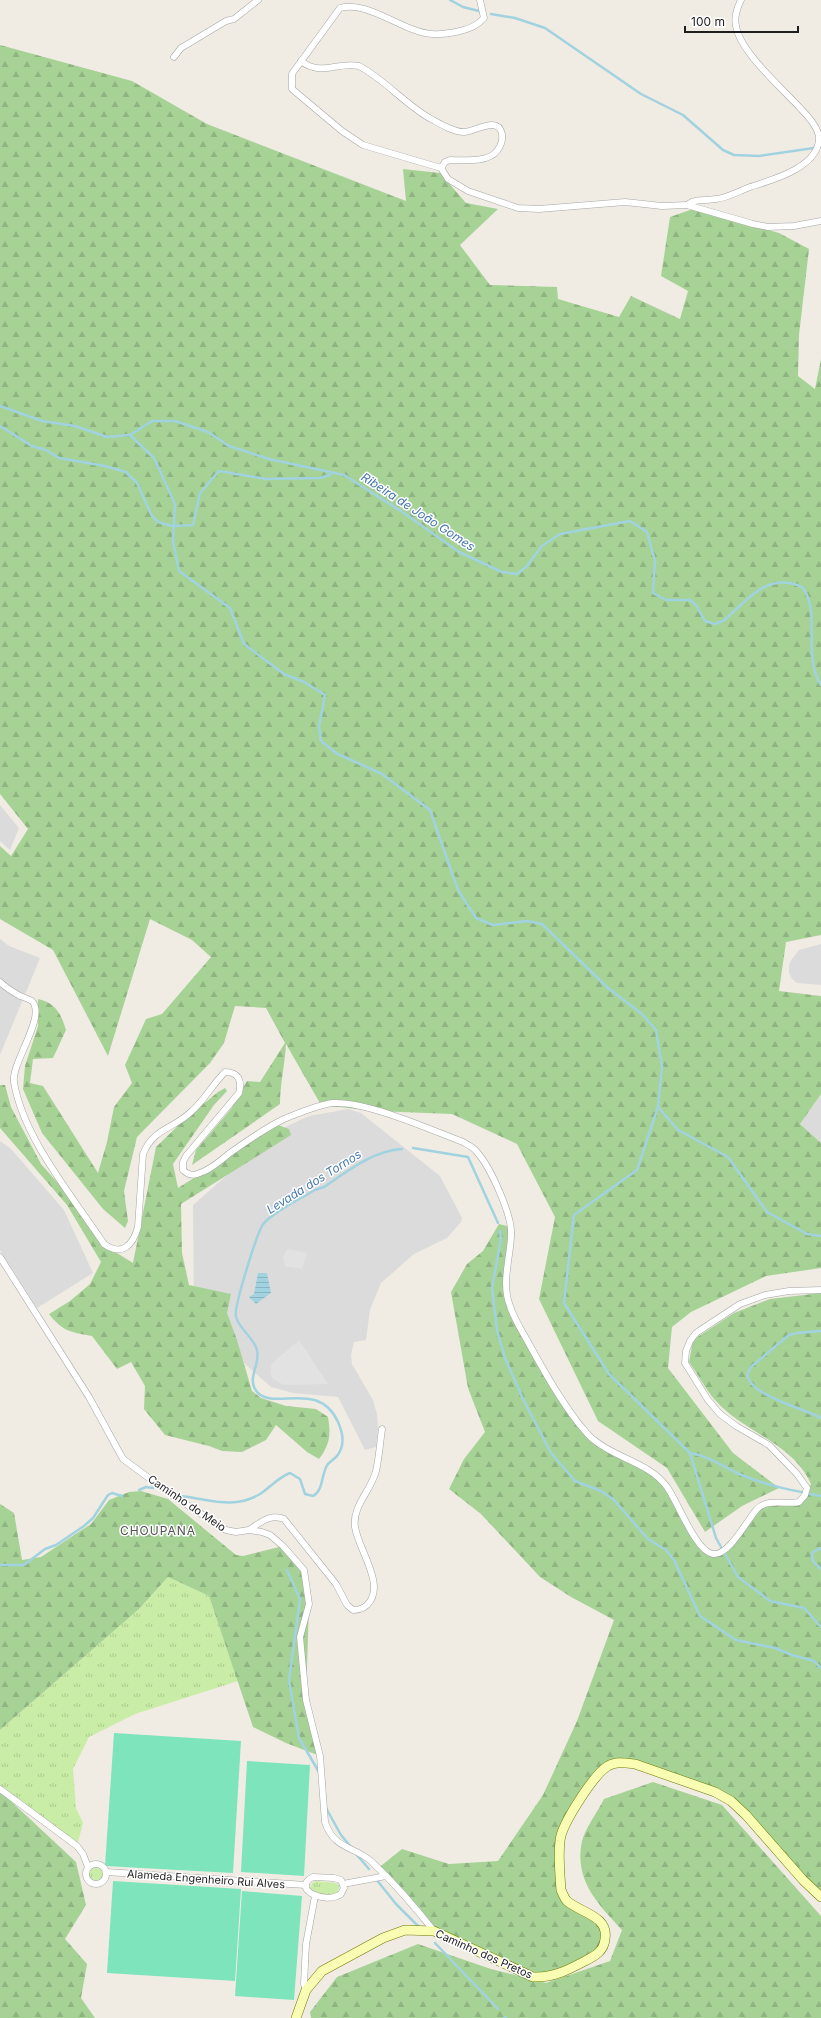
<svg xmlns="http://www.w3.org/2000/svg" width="821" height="2018" viewBox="0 0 821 2018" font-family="Inter,sans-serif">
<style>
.residential{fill:#dcdbdb}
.grass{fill:url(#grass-tufts)}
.forest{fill:url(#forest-firs)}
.pitch{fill:#7de4bc}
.parking{fill:#e2e2e2}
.water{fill:url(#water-rules)}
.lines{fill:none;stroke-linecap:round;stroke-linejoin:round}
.stream{stroke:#a1d2e0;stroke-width:2.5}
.minor-casing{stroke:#a5a5a5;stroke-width:7}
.secondary-casing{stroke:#6d7b00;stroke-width:10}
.minor{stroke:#fff;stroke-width:6}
.secondary{stroke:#f9fdb4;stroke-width:9}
.labels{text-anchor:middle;stroke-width:3;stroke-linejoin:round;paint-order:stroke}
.street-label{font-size:11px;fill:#1e1e1e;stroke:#fff}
.water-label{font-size:12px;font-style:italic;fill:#4277ac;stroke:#fff}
.neighbourhood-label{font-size:12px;letter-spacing:1px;fill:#515151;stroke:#fff}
</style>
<defs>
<pattern id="grass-tufts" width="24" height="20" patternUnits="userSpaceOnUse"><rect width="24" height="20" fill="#c9eda6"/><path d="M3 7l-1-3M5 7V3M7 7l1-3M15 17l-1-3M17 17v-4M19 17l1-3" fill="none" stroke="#accb8e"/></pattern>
<pattern id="forest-firs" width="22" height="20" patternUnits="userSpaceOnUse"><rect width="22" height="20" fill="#a7d296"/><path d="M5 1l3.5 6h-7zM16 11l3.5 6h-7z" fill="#8fb481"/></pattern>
<pattern id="water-rules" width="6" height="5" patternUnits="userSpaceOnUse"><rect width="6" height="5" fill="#a1d2e0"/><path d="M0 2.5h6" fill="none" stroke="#8ab4c0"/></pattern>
</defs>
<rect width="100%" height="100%" fill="#f0ece4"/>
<g class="residential">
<polygon points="0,805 19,828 10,850 0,841"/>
<polygon points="0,939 9,946 40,958 0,1055"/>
<polygon points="821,944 821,985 797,983 792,979 789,973 789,965 792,959 799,950"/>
<polygon points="821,1094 821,1143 800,1124"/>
<polygon points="348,1109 361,1113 440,1176 462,1218 461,1222 447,1238 414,1254 381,1283 370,1310 366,1340 354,1342 351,1355 352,1364 373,1400 377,1414 378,1430 376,1447 365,1450 338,1397 293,1393 271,1387 227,1348 194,1314 193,1205 279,1130 309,1116"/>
<polygon points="0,1141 11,1149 64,1210 93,1273 37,1308 0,1250"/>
</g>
<g class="grass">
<polygon points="168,1577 209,1596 238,1681 135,1714 89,1737 73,1769 76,1808 83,1823 77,1846 0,1789 0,1730 139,1609"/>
<circle cx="96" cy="1874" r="8"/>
<polygon points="316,1881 336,1883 339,1886 338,1892 333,1895 315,1893 310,1888 312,1883"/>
</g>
<g class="forest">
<path d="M0,45L132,81L207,124L406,201L403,169L440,173L466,203L498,209L460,245L490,285L557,287L558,299L619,317L631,296L680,319L688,291L661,276L670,217L693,209L779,233L809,249L799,335L798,376L815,389L821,359V935L786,942L779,991L821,996V1094L800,1124L821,1143V1268L766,1276L691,1312L672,1327L668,1368L733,1453L779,1488L742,1506L705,1532L667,1468L598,1421L539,1299L555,1217L517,1144L452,1114L375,1111L321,1105L286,1044C285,1064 280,1084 280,1104L192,1165L196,1150L231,1109L247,1081L260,1082L285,1043L266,1008L235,1006L224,1043L210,1063L137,1137L124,1191L128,1221L125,1228L103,1209L42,1133L23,1089L25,1066L38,1026V999C56,1003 61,1014 66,1030L53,1058L33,1059L30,1083L43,1086L98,1173L107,1142L114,1107L132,1083L125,1065L146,1019L162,1014L211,957L192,940L150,919L108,1056L53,950L0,919V846L11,856L28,829L0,794Z"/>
<path d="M0,1085H5L11,1107L41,1164L79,1207L112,1250L133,1263L156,1147L184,1120L218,1092L225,1088L227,1091L214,1105L173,1164L178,1188L278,1125L289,1129L291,1135L181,1204L182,1253L189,1285L231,1294L227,1313L237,1340L252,1391L261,1398L286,1406L316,1409L328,1417C331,1435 330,1444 319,1459L307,1452L276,1425L266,1440L242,1452L222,1451L209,1446L165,1435L144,1409L145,1386L131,1362L117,1369L92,1336C71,1332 63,1332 49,1314L70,1301L90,1284L101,1262L67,1205L0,1128Z"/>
<path d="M499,1224L511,1227L506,1267L510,1307L553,1389L592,1439L632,1462L666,1485L697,1541L713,1554L725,1549L758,1507C777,1505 803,1506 811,1484C793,1443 743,1432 715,1400C705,1389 698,1374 689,1362L693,1340L734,1313L770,1299L821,1293V1897L746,1815L715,1792L624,1762L608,1766L567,1819L559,1853L561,1890L606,1934L595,1956L561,1973H520L434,1931L377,1869L402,1849L449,1864L498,1861L543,1795L577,1721L614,1620L571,1597L540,1577L481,1514L449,1489L464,1459L485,1432L468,1388L451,1292L467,1264L483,1251Z"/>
<polygon points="141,1491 168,1499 236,1555 243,1556 283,1546 304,1570 309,1604 306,1700 320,1756 286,1743 253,1727 209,1596 168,1577 139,1609 0,1730 0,1504 14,1513 22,1560 41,1557 77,1533 91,1524 109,1500 129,1492"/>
<path d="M653,1782L722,1805L821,1916V2018H311L310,2012L337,1977L418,1944L491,1969L546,1983L610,1961L622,1930C597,1903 574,1880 582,1841C585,1829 598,1811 604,1799Z"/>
<polygon points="0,1791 76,1862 86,1905 65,1939 87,1964 81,1998 95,2018 0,2018"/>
</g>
<g class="pitch">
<polygon points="114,1733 241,1741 233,1873 105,1866"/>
<polygon points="247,1761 310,1765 304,1876 241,1872"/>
<polygon points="113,1881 241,1889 235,1981 107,1973"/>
<polygon points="242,1891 302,1896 294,2000 235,1996"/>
</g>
<g class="parking">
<polygon points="288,1249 307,1253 302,1269 285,1266 283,1256"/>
<polygon points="299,1340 328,1384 284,1385 273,1379 270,1374 272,1363"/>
</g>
<polygon class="water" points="258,1273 267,1273 271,1293 256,1304 249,1297 254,1294"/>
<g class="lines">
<g class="stream">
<polyline points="450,0 463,7 479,11"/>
<polyline points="491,14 515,18 545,28 641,94 683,115 723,150 734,155 759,156 821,147"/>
<path d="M0,406L42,421L75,426L107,437L130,435L152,421H175L208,432L229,446L269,459L344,475L404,513L459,552L502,572L517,574L526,567L542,546L560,534L630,521L647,532L655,561L653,593L666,600H690L696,605L705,621L715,624L723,621C743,605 760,579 789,583C795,584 799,585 803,588C821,613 802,655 821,685"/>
<polyline points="0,426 32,446 46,450 59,458 105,466 126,472 137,483 152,516 158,522 172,526 193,525 200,493 219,471 266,479 320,478 330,475 330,472"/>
<polyline points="130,435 154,458 175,504 173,541 179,571 230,608 244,644 284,674 304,682 325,695 319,726 321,741 336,753 382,774 430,810 458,890 476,918 493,925 527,921 542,924 608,988 642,1014 656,1030 662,1066 658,1107 678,1130 728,1157 767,1212 807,1234 821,1236"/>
<polyline points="658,1107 637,1170 574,1215 564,1303 609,1374 690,1453 716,1538 738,1577 770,1601 804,1608 821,1627"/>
<polyline points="413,1148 468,1157 498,1223"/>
<polyline points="500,1231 501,1239 492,1288 497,1330 505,1358 523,1399 551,1453 575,1481 601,1491 614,1500 648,1539 666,1550 674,1560 700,1616 736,1640 775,1648 792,1655 814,1661 821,1668"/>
<path d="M821,1331L797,1333L789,1335L751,1367L747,1375C751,1396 803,1408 821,1418"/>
<path d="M690,1453C710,1456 726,1469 744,1476C769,1486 795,1491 821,1496"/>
<polyline points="139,1490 146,1487 153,1488"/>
<path d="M181,1496C208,1499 234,1510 260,1494C269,1488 279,1477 290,1473L300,1479L305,1494L313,1496C324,1490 321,1473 328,1464C331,1461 334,1459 337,1456C345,1446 343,1433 338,1422C319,1380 275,1410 258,1393C245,1379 261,1365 257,1350C254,1338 240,1330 236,1317C233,1309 258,1229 264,1223C278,1209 298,1200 315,1190L324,1187C348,1171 372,1151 402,1149"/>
<path d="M821,1548L813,1552C809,1560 816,1564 821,1569"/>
<polyline points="0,1565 24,1565 45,1549 56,1545 84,1526 93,1518 108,1495 112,1493 122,1496"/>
<polyline points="287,1570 300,1599 289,1680 299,1738 319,1772"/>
<polyline points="326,1808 341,1835 351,1847"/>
<polyline points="356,1854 369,1869"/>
<polyline points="376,1879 396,1904 419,1927"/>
<polyline points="435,1943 498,2009"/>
<polyline points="505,2017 506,2018"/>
</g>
<defs>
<g id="minor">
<polyline points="174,57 181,48 226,21 234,19 258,0"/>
<path d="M301,61C321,77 338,61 359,66C386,80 406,106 433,120C442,125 454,132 464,132C475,132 498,115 502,134C503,140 500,147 497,151C488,163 463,160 450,160L445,162L441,168"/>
<path d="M441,168L363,145L342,131L292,89V74L294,71L340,8C369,0 402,32 432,34C441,35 451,33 460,31C470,28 477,26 484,18L480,0"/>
<polyline points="441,168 448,179 468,191 518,208 539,209 625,202 662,206 687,205 753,224 768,227 794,226 821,221"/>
<path d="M687,205C696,198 705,201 716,199C727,198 739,191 750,187C772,180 821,167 819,136C817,126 808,116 801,109C783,89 740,52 736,26C734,17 737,8 741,0"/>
<path d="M0,982C6,988 13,992 20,996C23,997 29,999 32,1001C47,1016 11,1063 14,1082C23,1138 73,1197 104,1244C122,1257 133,1245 138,1227L143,1154C154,1127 175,1129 193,1110C205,1099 213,1084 225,1072C239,1072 242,1081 239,1093L186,1156L183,1162V1170C187,1174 191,1176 197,1174C209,1171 220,1161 230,1153C247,1141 265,1128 284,1119C299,1113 317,1105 333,1103C367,1101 431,1130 463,1142C468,1145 473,1147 476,1151C490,1166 513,1216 511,1236C510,1260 501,1283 510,1306C514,1319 522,1331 528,1342C544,1371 559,1398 579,1424C584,1429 588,1436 594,1440C615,1458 650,1463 667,1487C678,1502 696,1552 713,1554C729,1556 747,1520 757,1509C767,1498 787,1505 799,1502L805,1495L807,1488L797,1474L769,1445L736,1426L720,1414L708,1400L685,1363L686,1351L690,1341L696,1333L740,1304L765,1295L789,1291L821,1290"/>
<path d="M0,1257L89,1397L123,1459L172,1495L226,1530L236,1532L249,1530L262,1532L270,1535L283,1546L304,1570L309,1604L300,1637L306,1700L320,1756L325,1822C334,1850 355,1846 372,1862C394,1883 415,1907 434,1931"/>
<path d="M249,1530C260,1523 270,1513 284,1519L336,1584L347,1605L353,1610C359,1610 363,1609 367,1605C387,1586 358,1549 355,1527C352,1506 371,1491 376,1471C379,1458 380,1443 382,1429"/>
<polyline points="0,1789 77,1846 83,1854 88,1867"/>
<circle cx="96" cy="1874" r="10"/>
<polyline points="106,1872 306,1885"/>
<path d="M313,1877L334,1878L341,1880L344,1888L341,1894C326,1905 290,1889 313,1877Z"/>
<polyline points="343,1884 386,1876"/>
<polyline points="306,1990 304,1984 306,1944 315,1896"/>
</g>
<path id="secondary" d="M296,2018L306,1990L322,1971L383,1938L405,1930L434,1931L533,1977C553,1978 568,1970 585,1961C595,1956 604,1951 605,1939C609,1916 581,1913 567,1901C564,1898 563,1894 561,1890C560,1874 558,1857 560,1841C561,1825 594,1774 608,1766C616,1761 626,1763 635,1764L715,1792L731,1801L746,1815L803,1880L821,1897"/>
</defs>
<use href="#minor" class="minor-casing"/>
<use href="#secondary" class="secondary-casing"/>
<use href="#minor" class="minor"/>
<use href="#secondary" class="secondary"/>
</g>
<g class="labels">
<g class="street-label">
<text transform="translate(187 1503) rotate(34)" y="4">Caminho do Meio</text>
<text transform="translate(206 1879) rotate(4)" y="4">Alameda Engenheiro Rui Alves</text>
<text transform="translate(484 1954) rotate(24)" y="4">Caminho dos Pretos</text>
</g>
<g class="water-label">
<text transform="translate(418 512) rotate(33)" y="4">Ribeira de João Gomes</text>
<text transform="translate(314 1182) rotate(-32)" y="4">Levada dos Tornos</text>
</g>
<g class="neighbourhood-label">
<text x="158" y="1535">CHOUPANA</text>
</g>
</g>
<path d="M685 26v6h113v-6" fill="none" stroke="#1e1e1e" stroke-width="2"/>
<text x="691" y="26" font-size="12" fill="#1e1e1e" stroke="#ffffff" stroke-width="3" paint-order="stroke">100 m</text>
</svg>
